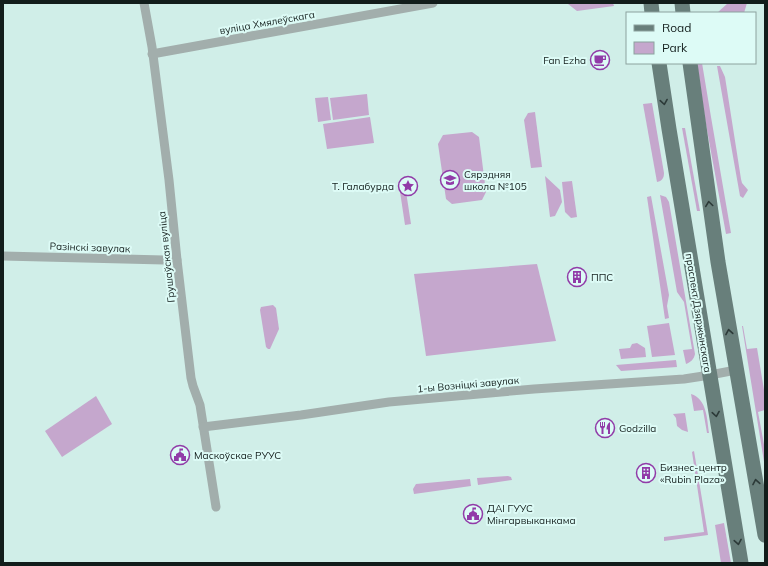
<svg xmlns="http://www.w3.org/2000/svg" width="768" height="566" viewBox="0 0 768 566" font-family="Mulish,sans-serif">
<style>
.green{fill:#c5a7cd}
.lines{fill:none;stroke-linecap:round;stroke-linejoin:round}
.minor{stroke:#a2aeac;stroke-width:9}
.primary{stroke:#687f7b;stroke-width:15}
.oneway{stroke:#2c3a38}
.labels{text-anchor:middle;stroke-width:4;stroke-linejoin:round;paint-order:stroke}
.street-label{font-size:10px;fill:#121d1b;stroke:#ddfbf6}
.poi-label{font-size:10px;fill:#121d1b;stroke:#ddfbf6;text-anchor:start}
</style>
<rect width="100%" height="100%" fill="#d0eee8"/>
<g class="green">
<polygon points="569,3 613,3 614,6 577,11 568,4"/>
<polygon points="728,3 747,3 744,13 717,13"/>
<polygon points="697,63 702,63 711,117 731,233 726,234 705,119"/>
<polygon points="717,66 720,66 725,77 741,179 742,183 748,190 743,198 740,196"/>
<polygon points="367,94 369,115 333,120 330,98"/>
<polygon points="328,97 331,120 318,122 315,98"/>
<path d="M652,103L664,173C664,178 662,181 657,182L643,104Z"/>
<polygon points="535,112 542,167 531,168 524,120 528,113"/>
<polygon points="370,117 374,143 327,149 323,124"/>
<polygon points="682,128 685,128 700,211 697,211"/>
<polygon points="472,132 479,137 486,192 482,200 452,204 446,199 438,144 443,135"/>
<polygon points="545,176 560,190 562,202 555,216 550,217"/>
<polygon points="572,181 577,217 571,218 565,212 562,182"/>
<polygon points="399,185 405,185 411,224 405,225"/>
<path d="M660,195L666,197L669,202L695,354C694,359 691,362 686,364L683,350L692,349L684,302L677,292Z"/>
<polygon points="651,196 669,295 667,306 669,318 665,319 647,197"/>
<polygon points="537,264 556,341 426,356 414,274"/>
<polygon points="273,305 276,308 279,329 270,349 268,349 266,347 260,310 261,307"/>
<polygon points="669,323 675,355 652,357 647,326"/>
<polygon points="742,326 743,326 747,349 757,348 765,396 765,410 758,412 765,450 765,468"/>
<polygon points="637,343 645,348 646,357 621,359 619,349 630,348 632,344"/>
<polygon points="676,360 677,367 621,371 616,365"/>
<path d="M691,394C707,399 707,419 709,433H707L703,410L694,411Z"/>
<polygon points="96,396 112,424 62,457 45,431"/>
<polygon points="685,413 688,432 682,430 677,426 676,418 673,414"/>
<polygon points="694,451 708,535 664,541 664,537 704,532 692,452"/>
<polygon points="508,476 511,477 512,480 478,485 477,478"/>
<polygon points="470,479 471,486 414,494 413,489 416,484"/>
<polygon points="724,523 731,563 721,563 715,525"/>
</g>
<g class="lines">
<g class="minor">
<polyline points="144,3 152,47 169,180 177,260 191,378 193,386 200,405 216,507"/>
<polyline points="152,54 433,3"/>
<polyline points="3,256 164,260 177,260"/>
<polyline points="203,427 301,415 389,402 534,389 684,379 710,375 736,370"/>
</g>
<g class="primary">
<polyline points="651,3 652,13"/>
<polyline points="682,3 683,13"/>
<polyline points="659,63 669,129 741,563"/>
<polyline points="690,63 718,262 765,535"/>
</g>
</g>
<defs><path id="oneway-chevron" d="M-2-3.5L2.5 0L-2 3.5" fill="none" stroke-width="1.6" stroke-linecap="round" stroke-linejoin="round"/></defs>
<g class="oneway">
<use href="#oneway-chevron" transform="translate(664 102) rotate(81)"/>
<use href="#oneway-chevron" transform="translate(709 204) rotate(-98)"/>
<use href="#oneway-chevron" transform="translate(729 332) rotate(-100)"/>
<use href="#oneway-chevron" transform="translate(716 414) rotate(81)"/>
<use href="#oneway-chevron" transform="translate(756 482) rotate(-100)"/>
<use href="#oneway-chevron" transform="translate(738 542) rotate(80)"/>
</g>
<defs>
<symbol id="cafe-ring" viewBox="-11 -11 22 22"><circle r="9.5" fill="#ddfbf6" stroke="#913ba8" stroke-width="1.5"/><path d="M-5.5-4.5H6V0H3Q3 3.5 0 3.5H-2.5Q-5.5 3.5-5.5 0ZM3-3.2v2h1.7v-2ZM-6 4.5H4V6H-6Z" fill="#913ba8"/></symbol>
<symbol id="school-ring" viewBox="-11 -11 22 22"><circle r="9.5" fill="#ddfbf6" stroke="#913ba8" stroke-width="1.5"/><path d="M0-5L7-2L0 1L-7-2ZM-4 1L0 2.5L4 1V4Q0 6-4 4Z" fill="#913ba8"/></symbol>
<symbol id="sight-ring" viewBox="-11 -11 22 22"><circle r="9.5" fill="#ddfbf6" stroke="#913ba8" stroke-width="1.5"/><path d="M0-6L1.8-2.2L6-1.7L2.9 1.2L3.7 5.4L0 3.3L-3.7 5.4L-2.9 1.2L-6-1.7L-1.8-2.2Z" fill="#913ba8"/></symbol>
<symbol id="building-ring" viewBox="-11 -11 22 22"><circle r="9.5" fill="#ddfbf6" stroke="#913ba8" stroke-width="1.5"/><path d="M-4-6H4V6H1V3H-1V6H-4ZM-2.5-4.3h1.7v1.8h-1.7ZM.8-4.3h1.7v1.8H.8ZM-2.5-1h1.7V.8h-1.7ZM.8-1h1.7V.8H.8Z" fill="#913ba8"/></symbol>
<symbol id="restaurant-ring" viewBox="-11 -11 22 22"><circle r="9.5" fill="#ddfbf6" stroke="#913ba8" stroke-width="1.5"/><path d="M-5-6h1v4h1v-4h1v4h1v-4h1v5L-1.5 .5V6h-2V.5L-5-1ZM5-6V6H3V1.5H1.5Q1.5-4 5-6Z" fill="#913ba8"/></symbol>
<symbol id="civic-ring" viewBox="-11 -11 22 22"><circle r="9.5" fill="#ddfbf6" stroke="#913ba8" stroke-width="1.5"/><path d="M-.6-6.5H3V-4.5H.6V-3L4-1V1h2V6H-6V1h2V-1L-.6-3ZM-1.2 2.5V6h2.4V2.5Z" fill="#913ba8"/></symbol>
</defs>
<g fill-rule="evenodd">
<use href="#cafe-ring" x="589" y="49" width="22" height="22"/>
<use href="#school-ring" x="439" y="169" width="22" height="22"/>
<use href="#sight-ring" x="397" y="175" width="22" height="22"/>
<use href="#building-ring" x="566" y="266" width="22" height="22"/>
<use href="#restaurant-ring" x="594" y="417" width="22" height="22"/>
<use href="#civic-ring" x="169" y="444" width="22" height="22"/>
<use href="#building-ring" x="635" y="462" width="22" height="22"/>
<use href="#civic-ring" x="462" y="503" width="22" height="22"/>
</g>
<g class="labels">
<g class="street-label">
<text transform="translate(267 22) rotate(-10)" y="4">вуліца Хмялеўскага</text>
<text transform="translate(90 247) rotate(2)" y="4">Разінскі завулак</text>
<text transform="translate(166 257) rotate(-96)" y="4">Грушаўская вуліца</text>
<text transform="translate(699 313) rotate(81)" y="4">праспект Дзяржынскага</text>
<text transform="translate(468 384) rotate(-5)" y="4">1-ы Возніцкі завулак</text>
</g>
<g class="poi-label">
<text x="586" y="64" text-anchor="end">Fan Ezha</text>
<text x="464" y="178">Сярэдняя<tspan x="464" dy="12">школа №105</tspan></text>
<text x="394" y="190" text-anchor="end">Т. Галабурда</text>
<text x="591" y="281">ППС</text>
<text x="619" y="432">Godzilla</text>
<text x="194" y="459">Маскоўскае РУУС</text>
<text x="660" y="471">Бизнес-центр<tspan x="660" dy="12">«Rubin Plaza»</tspan></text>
<text x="487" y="512">ДАІ ГУУС<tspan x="487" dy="12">Мінгарвыканкама</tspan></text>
</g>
</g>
<rect width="768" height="566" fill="none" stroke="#121d1b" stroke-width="8"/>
<rect x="626" y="12" width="130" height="52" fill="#ddfbf6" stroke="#8ca29e"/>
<rect x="634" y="25" width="20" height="6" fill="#687f7b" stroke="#8ca29e"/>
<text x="662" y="32" font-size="12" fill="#121d1b">Road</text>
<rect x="634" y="42" width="20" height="12" fill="#c5a7cd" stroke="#8ca29e"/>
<text x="662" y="52" font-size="12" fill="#121d1b">Park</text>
</svg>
